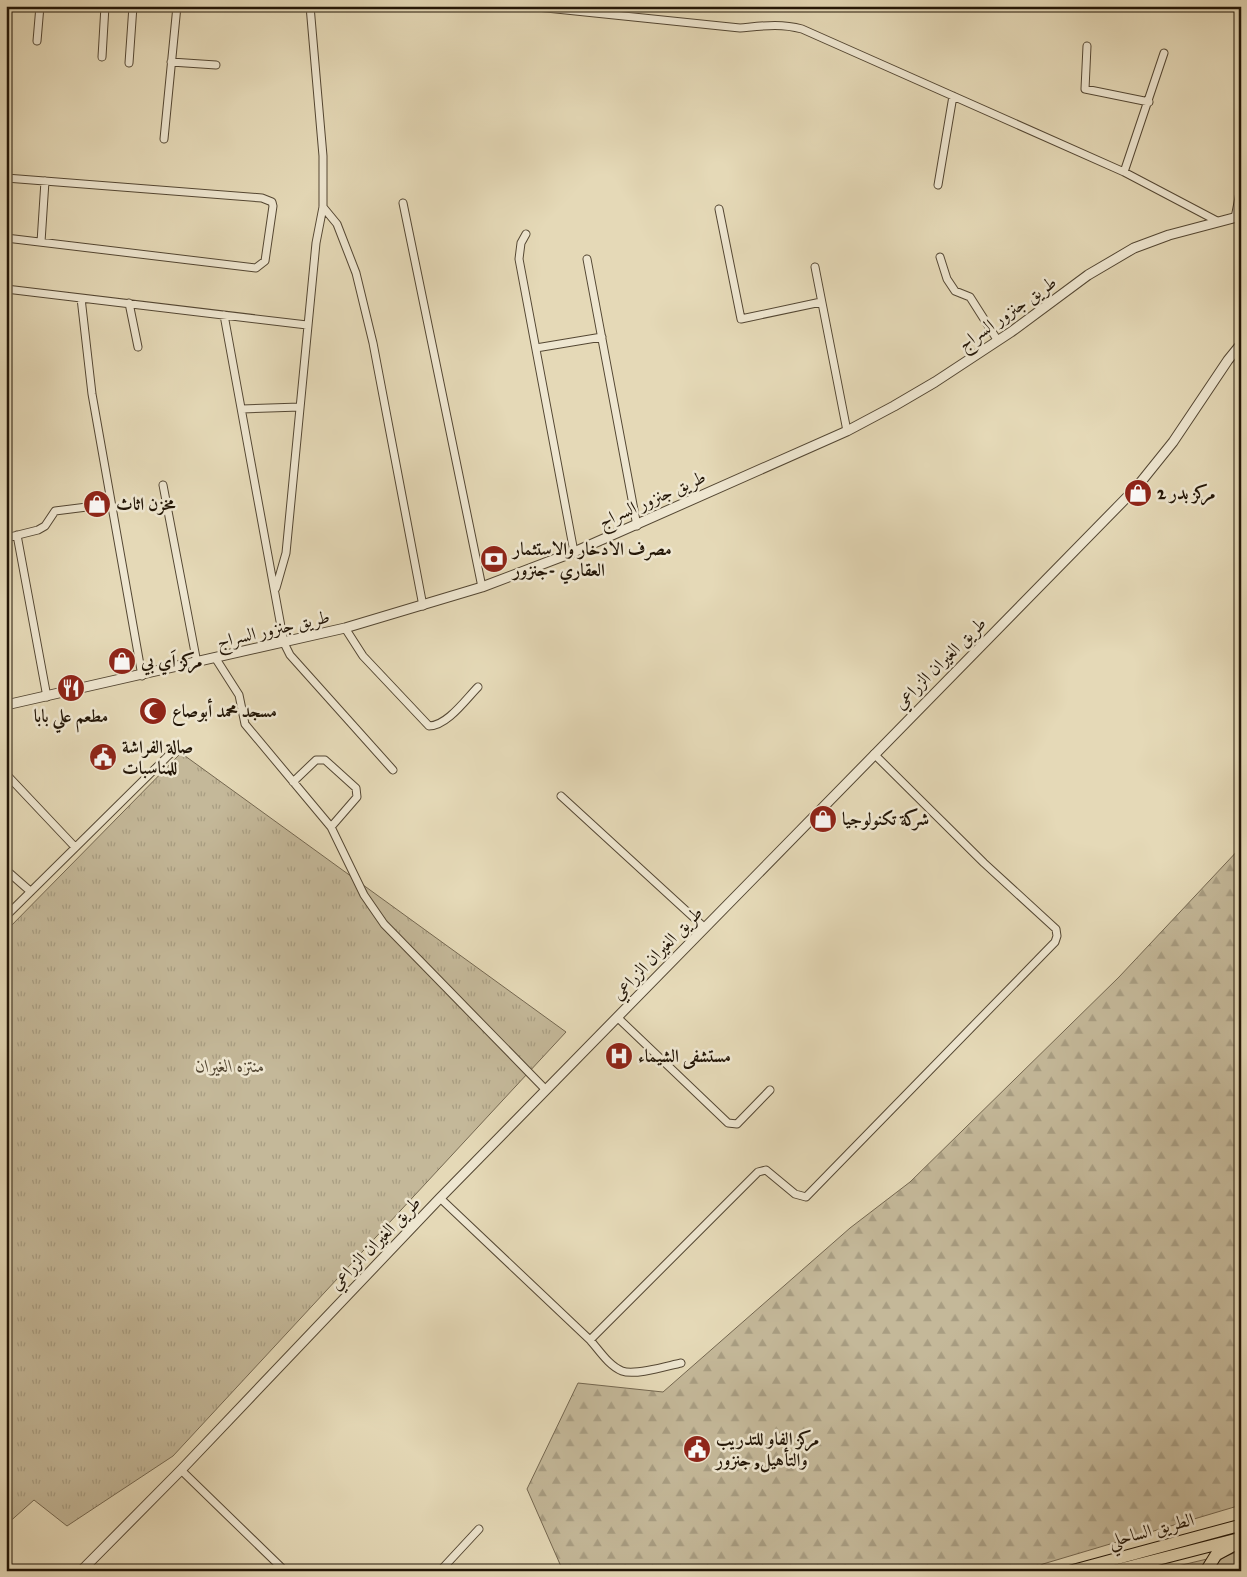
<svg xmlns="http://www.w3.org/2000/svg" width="1247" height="1577" font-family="'IM FELL Great Primer',Amiri,serif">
<defs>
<pattern id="forest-firs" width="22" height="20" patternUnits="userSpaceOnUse" patternTransform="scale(1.25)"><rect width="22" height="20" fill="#c4b899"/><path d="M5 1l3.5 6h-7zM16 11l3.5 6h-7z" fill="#a89d82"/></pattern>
<pattern id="park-tufts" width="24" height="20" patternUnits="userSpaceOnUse" patternTransform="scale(1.25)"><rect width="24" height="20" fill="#c4b899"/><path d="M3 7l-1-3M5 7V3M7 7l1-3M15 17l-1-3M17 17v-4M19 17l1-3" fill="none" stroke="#a89d82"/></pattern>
</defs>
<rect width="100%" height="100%" fill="#e5d9b7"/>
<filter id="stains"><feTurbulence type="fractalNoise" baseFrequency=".004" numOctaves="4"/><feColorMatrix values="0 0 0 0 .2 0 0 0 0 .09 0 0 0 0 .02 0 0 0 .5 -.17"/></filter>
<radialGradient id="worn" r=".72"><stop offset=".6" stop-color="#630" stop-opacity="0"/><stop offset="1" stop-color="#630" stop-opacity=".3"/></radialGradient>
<path fill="url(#forest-firs)" stroke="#746750" d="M1241,847v658l-198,59 -13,7h-467l-36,-82 51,-106 85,9 187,-164 60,-46 209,-205z"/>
<path fill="url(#park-tufts)" stroke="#746750" d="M181,753l385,279 -393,424 -106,70 -33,-26 -28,25v-594z"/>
<path fill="#c4b899" stroke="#746750" d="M1241,1550v21h-29l10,-13z
M1207,1559l-6,12h-44z"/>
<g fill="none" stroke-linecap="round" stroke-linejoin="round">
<g stroke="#544733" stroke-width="9">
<path id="minor" d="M527,6l213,22c22,-2 40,-5 62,1l322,143 95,50
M37,41l3,-35
M1087,46l-2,43 64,13
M102,57l3,-51
M171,62l45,3
M129,63l4,-57
M164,139l13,-133
M1124,172l40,-119
M6,178l256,20 10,4 1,4 -8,55 -9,7 -250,-30
M938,185l15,-89
M403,203l79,384
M323,207l14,17 19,49 17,70 50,263
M719,209l22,110 80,-17
M1235,218l6,-31
M526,234l-5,9 -2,16 55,293
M41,242l4,-61
M940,257l7,22 8,12 15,6 28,44
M587,259l50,267
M815,267l32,164
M6,289l301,36
M81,298l11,96 50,282
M129,303l9,44
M224,315l60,328 6,12 103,115
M536,348l66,-11
M242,409l58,-2
M163,485l34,178
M17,535l30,162
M6,538l32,-8 7,-4 10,-15 56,-7
M276,588l10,-35 30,-310 7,-36v-51l-13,-150
M345,628l18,28 66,70c18,0 37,-27 49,-39
M216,659l23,36 6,29 86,103 33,68 20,29 162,166
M6,774l69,73
M293,782l23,-22h9l31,28 1,9 -26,30
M561,796l143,131
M6,870l24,21
M6,916l167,-165
M617,1017l111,106 9,1 33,-34
M440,1198l150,142c9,10 19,26 32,31 13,5 45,-5 59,-8
M590,1340l168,-168 8,-2 29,24 11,3 249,-255 2,-6 -1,-7 -72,-66 -110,-109
M181,1470l104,101
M440,1571l39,-42"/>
</g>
<g stroke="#544733" stroke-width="11">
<path id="tertiary" d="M6,705l339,-77 137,-41 92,-35 273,-121 47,-25 41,-24 76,-50 77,-57 46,-27 35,-13 72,-19
M81,1571l100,-101 259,-272 696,-710 37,-46 55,-82 13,-16"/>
</g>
<g stroke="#231607" stroke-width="13">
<path id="trunk" d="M1071,1571l170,-46
M1113,1571l128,-33
M1206,1571l10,-16 24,-13"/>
</g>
<use href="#minor" stroke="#eee6d0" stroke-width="7"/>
<use href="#tertiary" stroke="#eee6d0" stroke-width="9"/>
<use href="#trunk" stroke="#e5d9b7" stroke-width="11"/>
</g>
<defs>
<g id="shop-disc" transform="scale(1.4375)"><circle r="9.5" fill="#8f2418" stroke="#eee6d0"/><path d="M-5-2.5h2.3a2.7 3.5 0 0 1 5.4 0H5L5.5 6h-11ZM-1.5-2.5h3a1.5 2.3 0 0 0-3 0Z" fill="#fff"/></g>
<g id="bank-disc" transform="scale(1.4375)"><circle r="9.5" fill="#8f2418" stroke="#eee6d0"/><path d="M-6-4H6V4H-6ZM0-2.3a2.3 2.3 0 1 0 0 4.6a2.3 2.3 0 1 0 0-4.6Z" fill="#fff"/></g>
<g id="restaurant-disc" transform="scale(1.4375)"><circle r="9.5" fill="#8f2418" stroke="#eee6d0"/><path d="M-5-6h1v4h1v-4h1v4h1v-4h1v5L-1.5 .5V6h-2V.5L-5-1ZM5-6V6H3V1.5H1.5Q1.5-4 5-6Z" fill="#fff"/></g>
<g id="mosque-disc" transform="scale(1.4375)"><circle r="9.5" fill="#8f2418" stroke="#eee6d0"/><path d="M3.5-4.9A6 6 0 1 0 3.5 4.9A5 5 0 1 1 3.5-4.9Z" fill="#fff"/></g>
<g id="civic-disc" transform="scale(1.4375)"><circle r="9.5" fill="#8f2418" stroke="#eee6d0"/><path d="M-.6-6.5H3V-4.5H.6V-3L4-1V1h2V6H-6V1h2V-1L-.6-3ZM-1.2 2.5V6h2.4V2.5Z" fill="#fff"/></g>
<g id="hospital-disc" transform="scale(1.4375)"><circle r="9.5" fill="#8f2418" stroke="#eee6d0"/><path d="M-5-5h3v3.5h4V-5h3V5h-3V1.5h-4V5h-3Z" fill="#fff"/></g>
</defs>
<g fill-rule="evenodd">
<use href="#shop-disc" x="1138" y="493"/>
<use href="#shop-disc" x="97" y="504"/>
<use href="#bank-disc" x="494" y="559"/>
<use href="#shop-disc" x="122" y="661"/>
<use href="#restaurant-disc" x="71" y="688"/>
<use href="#mosque-disc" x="153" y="711"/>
<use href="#civic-disc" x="103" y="757"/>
<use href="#shop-disc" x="823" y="819"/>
<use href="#hospital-disc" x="619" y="1056"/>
<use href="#civic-disc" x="697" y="1449"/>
</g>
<g text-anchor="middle" stroke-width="5" stroke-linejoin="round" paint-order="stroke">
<g font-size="18" fill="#231607" stroke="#eee6d0">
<text transform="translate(1007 313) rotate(-35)" y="6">طريق جنزور السراج</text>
<text transform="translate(652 499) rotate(-24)" y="6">طريق جنزور السراج</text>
<text transform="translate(273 629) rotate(-13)" y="6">طريق جنزور السراج</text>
<text transform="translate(940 663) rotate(-45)" y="6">طريق الغيران الزراعي</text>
<text transform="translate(657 953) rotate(-46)" y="6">طريق الغيران الزراعي</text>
<text transform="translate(375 1243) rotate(-46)" y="6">طريق الغيران الزراعي</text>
<text transform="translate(1151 1530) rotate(-15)" y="6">الطريق الساحلي</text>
</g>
<g font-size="18" font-weight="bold" fill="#231607" stroke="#eee6d0" text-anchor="start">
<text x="1157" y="499">مركز بدر 2</text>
<text x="116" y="510">مخزن اثاث</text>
<text x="513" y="555">مصرف الادخار والاستثمار<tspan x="513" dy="21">العقاري -جنزور</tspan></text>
<text x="141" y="667">مركز اَي بي</text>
<text x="172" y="717">مسجد محمد أبوصاع</text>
<text x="71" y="722" text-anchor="middle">مطعم علي بابا</text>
<text x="122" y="753">صالة الفراشة<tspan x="122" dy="21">للمناسبات</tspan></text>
<text x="842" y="825">شركة تكنولوجيا</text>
<text x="638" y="1062">مستشفى الشيماء</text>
<text x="716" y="1445">مركز الفاو للتدريب<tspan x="716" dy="21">والتأهيل, جنزور</tspan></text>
</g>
<g font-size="18" font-style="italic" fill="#534733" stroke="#eee6d0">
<text x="230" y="1072">منتزه الغيران</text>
</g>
</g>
<rect width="1247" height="1577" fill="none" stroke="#e5d9b7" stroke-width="25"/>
<rect x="8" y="8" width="1232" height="1562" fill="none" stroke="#231607" stroke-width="2.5"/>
<rect x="12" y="12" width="1222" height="1552" fill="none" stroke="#231607"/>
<rect width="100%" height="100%" filter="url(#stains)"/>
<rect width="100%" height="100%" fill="url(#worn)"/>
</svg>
